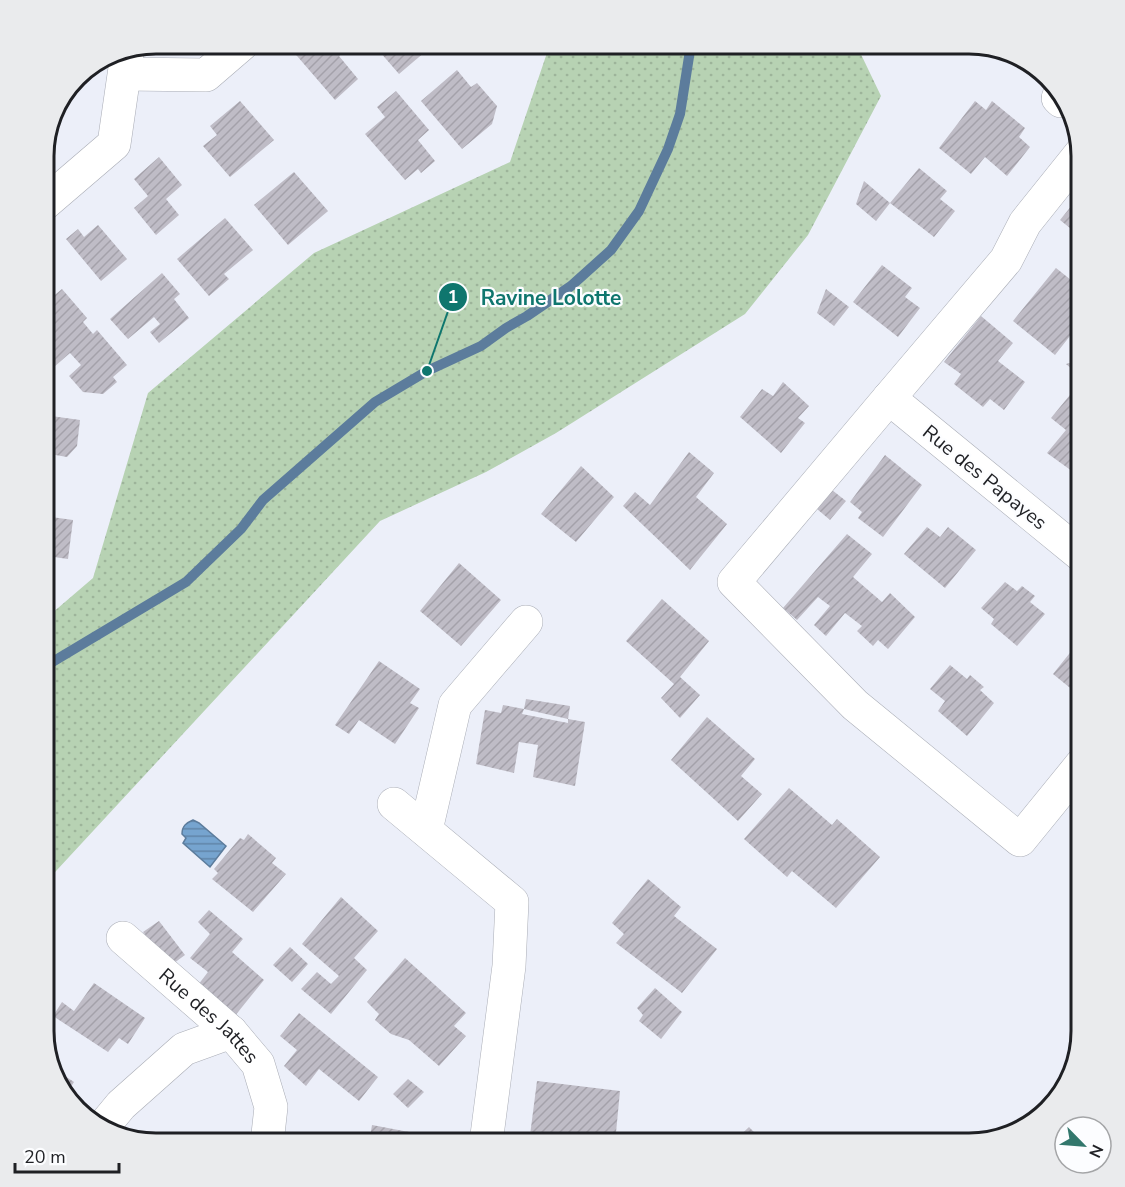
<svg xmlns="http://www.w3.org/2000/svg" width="1125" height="1187" font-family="'Nunito Sans',sans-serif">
<defs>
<pattern id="grass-dots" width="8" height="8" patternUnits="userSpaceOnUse" patternTransform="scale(1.5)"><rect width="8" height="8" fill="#b7d2b3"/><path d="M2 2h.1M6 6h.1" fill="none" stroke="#9db49a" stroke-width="1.8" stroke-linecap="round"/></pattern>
<pattern id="water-rules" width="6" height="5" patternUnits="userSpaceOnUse" patternTransform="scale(1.5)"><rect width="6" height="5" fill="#76a4cf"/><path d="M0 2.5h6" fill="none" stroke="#6085a8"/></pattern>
<pattern id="building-hatch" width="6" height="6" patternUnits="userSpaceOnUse" patternTransform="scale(1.5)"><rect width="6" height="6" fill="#bfbcc6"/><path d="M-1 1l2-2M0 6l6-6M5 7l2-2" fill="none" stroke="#a4a1aa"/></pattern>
</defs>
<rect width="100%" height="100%" fill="#eceff9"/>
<path fill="url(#grass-dots)" d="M550,44h306l25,52 -73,139 -63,79 -189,119 -70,39 -106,49 -336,363v-264l49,-42 55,-185 166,-140 196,-91z"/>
<path fill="url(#water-rules)" stroke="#5c7c9c" stroke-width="1.5" d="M193,820l6,3 27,23 -16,21 -27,-24 3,-5 -4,-4c0,-8 4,-11 11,-14z"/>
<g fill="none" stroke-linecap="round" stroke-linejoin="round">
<path stroke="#5c7c9c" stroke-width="10" d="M44,667l142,-85 55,-53 22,-29 112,-98 52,-31 54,-25 25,-18 21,-12 44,-30 40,-36 28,-39 29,-62 12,-35 11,-70"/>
</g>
<path fill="url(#building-hatch)" d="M297,44h56l-14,12 19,23 -23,21 -44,-51z
M373,44h46l7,7 -27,23z
M457,70l14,17 6,-4 20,23 -5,18 -30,25 -41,-48z
M396,91l33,39 -11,10 17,21 -14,12 -3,-4 -13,11 -40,-46 20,-17 -8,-10z
M240,101l34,39 -44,37 -27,-31 14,-11 -7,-9z
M975,101l11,9 6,-9 33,27 -6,9 11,10 -23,29 -22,-19 -14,17 -32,-26z
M159,157l23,28 -16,14 13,16 -23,20 -22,-27 14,-12 -14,-17z
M919,168l28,23 -7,8 15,12 -21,26 -44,-34z
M294,172l34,39 -40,34 -34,-40z
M864,181l26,22 -14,18 -20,-17z
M1081,194v43l-21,-17z
M225,218l28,32 -29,24 5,5 -20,17 -32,-37z
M98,225l29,34 -26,22 -35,-42 12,-10 6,8z
M1081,246v20l-9,-8z
M882,265l30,23 -7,9 15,11 -22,29 -45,-35z
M1056,268l25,20v34l-26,33 -42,-34z
M162,273l18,21 -6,5 15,19 -30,25 -9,-11 10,-8 -6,-7 -26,22 -18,-20z
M62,289l25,29 -4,4 10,12 4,-4 30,35 -14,12 4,5 -14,12 -20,-2 -14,-16 12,-11 -11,-12 -16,14 -10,-12 1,-52z
M826,289l23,18 -15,19 -17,-13z
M981,316l32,27 -15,18 27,21 -21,28 -14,-11 -7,8 -29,-23 7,-10 -17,-12z
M1081,360v17l-15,-13z
M783,382l26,24 -11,12 7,5 -24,30 -41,-36 22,-28 11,7z
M1074,390l7,7v70l-5,7 -29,-21 19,-23 -15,-12z
M44,415l36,5 -3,26 -10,11 -23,-4z
M689,452l25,21 -18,24 31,27 -37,46 -67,-64 12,-14 15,13z
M885,455l37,30 -39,52 -25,-19 4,-6 -12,-10z
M581,466l33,31 -38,45 -35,-28z
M832,490l14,11 -16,19 -13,-11z
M44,516l29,4 -5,39 -21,-3 -2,11z
M927,527l13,10 8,-10 28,23 -31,38 -41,-34z
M847,534l25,20 -19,23 29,25 8,-9 25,24 -27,32 -10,-9 -5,6 -16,-15 5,-5 -17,-13 -19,23 -12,-11 16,-19 -12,-9 -21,23 -14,-12z
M459,563l42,37 -40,46 -41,-35z
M1005,582l12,9 5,-5 13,10 -5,6 15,12 -28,32 -26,-22 3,-5 -13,-11z
M662,599l47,42 -29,36 20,18 -20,23 -19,-20 13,-14 -48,-43z
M1081,639v55l-1,2 -27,-22z
M379,661l41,28 -10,14 9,5 -24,36 -36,-24 -10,14 -14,-9z
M950,665l17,14 3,-4 14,12 -4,3 14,13 -27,33 -29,-25 7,-10 -15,-12z
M526,699l44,7 -2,13 -44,-10z
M503,705l21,4 -2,5 46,9v-4l17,3 -10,64 -42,-9 5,-32 -19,-3 -5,31 -38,-9 9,-54 16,3z
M707,717l48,42 -14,17 21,18 -24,27 -67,-61z
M789,788l43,37 5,-6 43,38 -44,51 -44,-37 -5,6 -43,-38z
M248,834l28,24 -4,5 14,11 -33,38 -41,-33 6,-6 -4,-4 26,-31 4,2z
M648,879l33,28 -7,9 43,33 -35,44 -66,-50 8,-9 -12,-11z
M341,897l37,34 -24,27 13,12 -36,44 -30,-25 16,-17 14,12 8,-8 -37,-32z
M209,910l34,29 -11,13 32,28 -30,37 -36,-32 10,-13 -18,-14 20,-24 -12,-12z
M159,921l26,34 -15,11 -27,-34z
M290,947l18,17 -16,18 -19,-17z
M405,958l61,55 -12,13 12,10 -27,30 -30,-26 -18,-6 -16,-14 4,-6 -12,-12z
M94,983l51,35 -17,26 -9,-6 -11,14 -55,-36 9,-14 12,9z
M655,988l27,24 -21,27 -22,-18 4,-6 -6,-7z
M299,1013l79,64 -19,24 -40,-32 -13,17 -22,-20 13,-16 -17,-14z
M44,1014l9,7 -9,12z
M59,1072l15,10 -7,11 -3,-7z
M408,1079l16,13 -16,16 -15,-14z
M537,1081l83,10 -5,52h-86z
M372,1125l74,14 21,2v2h-98z
M749,1127l16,16h-33z"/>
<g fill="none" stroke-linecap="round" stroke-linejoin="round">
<g stroke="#aaadb6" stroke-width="34">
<g id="minor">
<path d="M125,74l81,1 36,-31"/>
<path d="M1059,96l-1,2 3,3"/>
<path d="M44,204l70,-60 13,-90"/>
<path d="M889,398l117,-138 19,-37 56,-70"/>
<path d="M1081,555l-192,-157 -155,184 121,123 165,135 61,-75"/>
<path d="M394,804l118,98 -3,64 -23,177"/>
<path d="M426,830l29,-125 71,-83"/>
<path id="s1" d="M123,938l108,94 27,32 13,43 -4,36"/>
<path d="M102,1128l19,-23 63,-56 47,-17"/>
</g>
</g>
<use href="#minor" stroke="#fff" stroke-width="33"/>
</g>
<g text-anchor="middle" stroke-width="4.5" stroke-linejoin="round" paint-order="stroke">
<g font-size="20" fill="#1f2024" stroke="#fcfdff">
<text transform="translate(985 477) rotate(39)" y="7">Rue des Papayes</text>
<text dy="7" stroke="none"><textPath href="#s1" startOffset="116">Rue des Jattes</textPath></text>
</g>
</g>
<path d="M0 0H1125V1187H0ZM156 54H969A102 102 0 0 1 1071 156V1031A102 102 0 0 1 969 1133H156A102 102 0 0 1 54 1031V156A102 102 0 0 1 156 54Z" fill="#eaebed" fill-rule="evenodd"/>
<path fill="none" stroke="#1f2024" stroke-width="3" d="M156 54H969A102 102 0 0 1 1071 156V1031A102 102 0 0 1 969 1133H156A102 102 0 0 1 54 1031V156A102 102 0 0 1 156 54Z"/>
<path fill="none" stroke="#0f766e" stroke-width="2" d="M427 371L453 297"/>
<g fill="#0f766e" stroke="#fcfdff" stroke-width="2">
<circle cx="427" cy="371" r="6"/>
<circle cx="453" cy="297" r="15"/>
</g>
<g font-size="18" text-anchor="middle" font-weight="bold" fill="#fff">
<text x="453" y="303">1</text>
</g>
<g font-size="21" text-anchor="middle" font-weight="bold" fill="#0f766e" stroke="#fcfdff" stroke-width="4.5" stroke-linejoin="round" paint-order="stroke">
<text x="551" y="305">Ravine Lolotte</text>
</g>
<g transform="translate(1083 1145) rotate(115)"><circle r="28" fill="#fcfdff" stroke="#a4a5a7" stroke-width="1.5"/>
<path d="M0-4.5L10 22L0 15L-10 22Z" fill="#32776c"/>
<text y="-9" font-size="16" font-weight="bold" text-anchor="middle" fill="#1f2024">N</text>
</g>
<path d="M15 1163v9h104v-9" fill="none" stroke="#1f2024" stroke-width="3"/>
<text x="24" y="1163" font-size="18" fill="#1f2024" stroke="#fcfdff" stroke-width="4.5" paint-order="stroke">20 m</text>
</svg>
